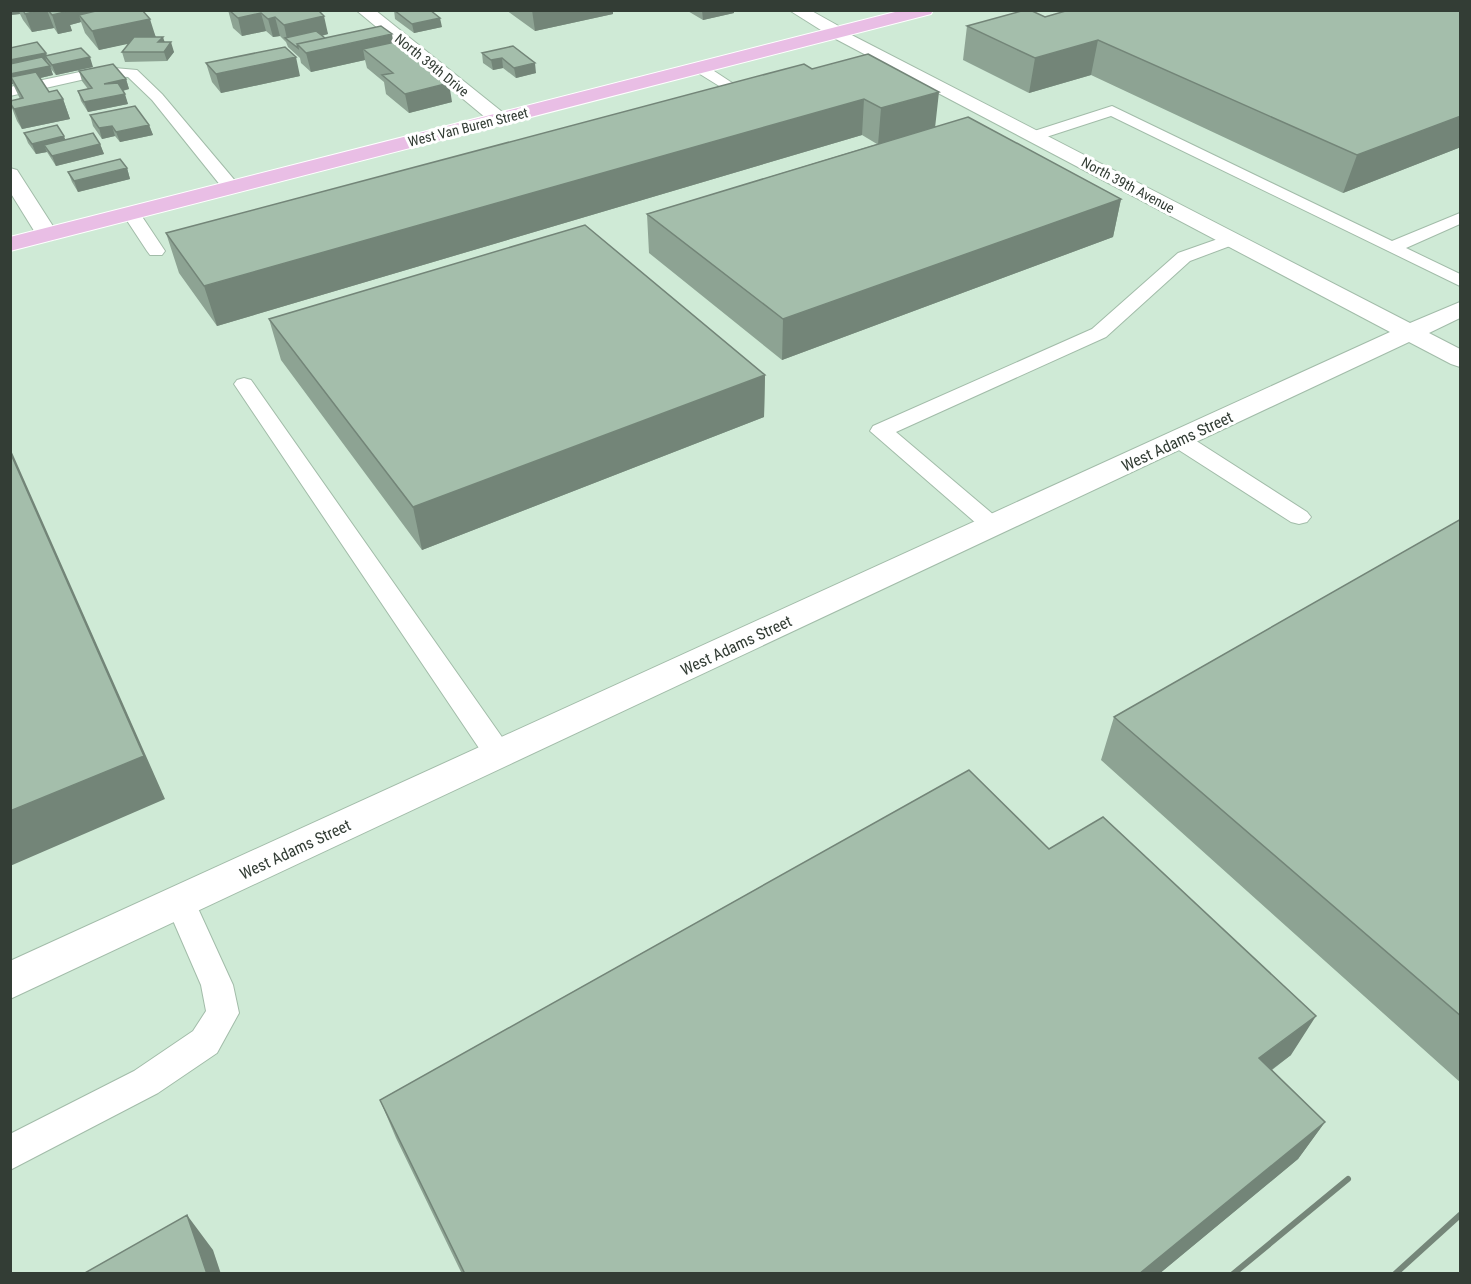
<svg xmlns="http://www.w3.org/2000/svg" width="1471" height="1284" font-family="'Roboto Condensed',sans-serif">
<rect width="100%" height="100%" fill="#cfead6"/>
<g fill="none" stroke-linecap="round" stroke-linejoin="round">
<g stroke="#a2bca9" stroke-width="2">
<path id="lane" d="M700,64l5,1 44,29 -7,4 -5,-1 -42,-26 -2,-3 2,-3z
M103,67l34,3 25,24 75,89 2,4 -2,4h-12l-73,-91 -24,-23 -25,-2 -93,21v-9z
M1112,106l280,135 68,-28v11l-54,24 54,26v12l-349,-170 -77,25 -8,-5 2,-3z
M131,208l6,1 28,42 -3,4h-12l-3,-4 -25,-38 3,-4z
M1232,234l6,1 3,4 -3,4 -48,18 -84,76 -210,95 105,89 4,5 -4,5 -8,2 -8,-2 -115,-100 3,-5 219,-97 86,-76z
M244,378l7,2 258,367 4,8 -4,8 -10,3 -10,-3 -255,-379 3,-4z
M1179,434l8,1 120,77 4,5 -4,5 -8,2 -8,-2 -120,-77 -3,-5 3,-5z
M180,889l11,4 42,92 6,28 -22,40 -59,40 -148,77v-36l124,-63 59,-40 13,-20 -5,-26 -36,-83 4,-9z"/>
</g>
<g stroke="#a2bca9" stroke-width="2">
<path id="street" d="M356,10h19l131,105 3,4 -3,4h-14z
M838,28l572,295 50,-21v16l-31,15 31,16v18l-9,-3 -42,-22 -1399,657v-38l1380,-629 -558,-295 -3,-4 3,-4z
M10,168l7,2 41,64 -3,5 -8,2 -8,-2 -3,-5 -26,-42z"/>
</g>
<g stroke="#a2bca9" stroke-width="2">
<path id="secondary" d="M789,10h21l34,19 3,4 -3,4h-12z"/>
</g>
<g stroke="#fff" stroke-width="2">
<path id="primary" d="M903,10h30l-2,4 -921,237v-14z"/>
</g>
<use href="#lane" fill="#fff" fill-rule="evenodd"/>
<use href="#street" fill="#fff" fill-rule="evenodd"/>
<use href="#secondary" fill="#fff" fill-rule="evenodd"/>
<use href="#primary" fill="#e9bee5" fill-rule="evenodd"/>
<path stroke="#758679" stroke-width="6" d="M1233,1274l115,-95
M1395,1274l65,-59"/>
</g>
<path fill="#8da393" d="M10,10h132l14,27 9,5 9,10 -7,9 -42,1 -3,-10 7,-9 -30,7 -14,-17 -4,-11 -11,3 2,6 -14,3 -4,-6 -22,4 -9,-12 -3,-6 -10,1z
M228,10h90l10,24 -6,2 3,2 68,4 59,60 -43,11 -23,-19 -2,-12 -17,-14 -2,-8 -54,12 -10,-9 -1,-5 -12,-11 -2,-5 -6,-6 -7,1 -7,-6 -24,5 -9,-8z
M394,10l48,17 -28,6 -19,-14z
M506,10h107v4l-78,17z
M686,10h48v3l-31,7z
M1461,10v137l-118,46 -252,-118 -62,18 -66,-33 4,-34 78,-9z
M513,46l23,27 -20,5 -13,-10 -10,2 -10,-7 -1,-10z
M10,48l36,5 1,3 46,11 -37,8 -5,-6 2,6 -13,3 9,14 14,7 7,20 -48,10 -5,-8 -7,-18 10,-4 -7,-15 -3,1z
M206,63l94,13 -79,17 -9,-11z
M812,69l123,57 186,73 -8,38 -331,123 -133,-107 -2,-39 230,-70 -15,-9 -645,191 -38,-53 -13,-40z
M79,71l47,8 3,10 -6,2 5,13 -40,8 -7,-11 -3,-10 10,-2 -6,-8z
M90,115l59,10 4,10 -33,7 -5,-6 -13,3 -9,-13z
M24,133l42,7 34,4 4,10 -48,12 -9,-14 -11,2 -8,-11z
M127,168l3,11 -52,13 -6,-10 -4,-10z
M269,319l496,56 -1,42 -342,133 -141,-190z
M1461,519v564l-360,-323 13,-43z
M1049,849l242,206 -19,15 53,52 -27,37 -139,115h-697l-66,-136 -16,-38z"/>
<path fill="#738578" d="M10,10h9l1,4 -10,1z
M41,10h6l7,18 -22,4 -7,-18z
M62,10h58l-41,5 2,7 -11,3 2,6 -14,3 -6,-19z
M532,10h81v4l-78,17z
M702,10h32v3l-31,7z
M261,13l5,18 -24,5 -4,-18z
M324,16l4,18 -37,9 -4,-4 -3,-14z
M275,17l5,19 -7,1 -5,-18z
M440,18l2,9 -28,6 -2,-9z
M150,19l6,19 -57,12 -7,-19z
M392,34l3,19 -32,-4 2,11 -54,12 -5,-19z
M163,37l3,9 -5,6 -3,-10z
M1098,40l-7,35 -62,18 6,-35z
M171,42l3,10 -7,9 -3,-9z
M46,53l2,7 -3,-4 2,7 -37,8v-11z
M90,57l3,10 -37,8 -4,-10z
M296,57l4,19 -79,17 -5,-19z
M502,58l1,10 -10,2 -2,-10z
M535,63l1,10 -20,5 -2,-10z
M50,66l3,9 -38,9 -4,-7 2,7 -3,1v-11z
M126,79l3,10 -21,5 -4,-10z
M449,83l3,19 -43,11 -4,-19z
M939,92l-4,36 -57,17 3,-37z
M125,94l3,10 -40,8 -4,-10z
M63,99l7,20 -48,10 -8,-20z
M864,99l-2,36 -645,191 -13,-40z
M1461,116v31l-118,46 14,-38z
M149,125l4,10 -33,7 -4,-10z
M112,126l3,10 -13,3 -3,-11z
M64,136l4,11 -24,-2 3,7 -11,2 -4,-10z
M100,144l4,10 -48,12 -4,-10z
M127,168l3,11 -52,13 -4,-11z
M1121,199l-8,38 -331,123 1,-41z
M765,375l-1,42 -342,133 -9,-43z
M10,448l155,351 -155,67z
M1316,1016l-25,39 -55,41 23,-38z
M1325,1122l-27,37 -139,115h-20z
M187,1215l26,35 8,24h-14z"/>
<path fill="#a4beab" stroke="#738578" stroke-width="1.5" d="M23,10h18l-16,4z
M48,10h16l1,2 -13,3z
M100,10h42l8,9 -58,12 -13,-16z
M229,10h89l6,6 -40,9 -9,-8 -7,2 -7,-6 -23,5z
M394,10h36l10,8 -28,6z
M1025,10h5l15,7 24,-7h392v106l-104,39 -259,-115 -63,18 -68,-32z
M381,26l11,8 -86,19 -9,-9z
M316,31l9,7 -28,6 1,4 -13,-10z
M134,37h29l-5,5h13l-7,10h-42z
M37,42l9,11 -36,7v-12z
M395,42l54,41 -44,11 -23,-19 11,-2 -30,-24z
M513,46l22,17 -21,5 -12,-10 -11,2 -9,-7z
M285,47l11,10 -80,17 -10,-11z
M81,48l9,9 -38,8 -7,-9z
M868,54l71,38 -58,16 -17,-9 -660,187 -38,-53 638,-169 8,5z
M42,57l8,9 -40,8v-10z
M113,64l13,15 -22,5 14,-1 7,11 -41,8 -6,-11 14,-3 -13,-17z
M36,72l13,20 8,-2 6,9 -49,10 -4,-6v-2l13,-3 -12,-21z
M135,106l14,19 -33,7 -4,-6 -13,2 -9,-13z
M968,117l153,82 -338,120 -136,-105z
M57,125l7,11 -32,8 -8,-11z
M93,133l7,11 -48,12 -8,-11z
M120,159l7,9 -53,13 -6,-9z
M585,225l180,150 -352,132 -144,-188z
M10,452l134,304 -134,55z
M1461,519v497l-347,-299z
M969,770l80,79 54,-32 213,199 -57,42 66,64 -186,152h-674l-85,-174z
M187,1215l20,59h-124z"/>
<g text-anchor="middle" stroke-width="6" stroke-linejoin="round" paint-order="stroke">
<g font-size="14" fill="#333d35" stroke="#fff">
<text transform="translate(432 65) rotate(39)" y="5">North 39th Drive</text>
<text transform="translate(468 127) rotate(-14)" y="5">West Van Buren Street</text>
<text transform="translate(1128 185) rotate(28)" y="5">North 39th Avenue</text>
</g>
<g font-size="16" fill="#333d35" stroke="#fff">
<text transform="translate(1177 441) rotate(-25)" y="6">West Adams Street</text>
<text transform="translate(736 645) rotate(-25)" y="6">West Adams Street</text>
<text transform="translate(295 849) rotate(-25)" y="6">West Adams Street</text>
</g>
</g>
<rect width="1471" height="1284" fill="none" stroke="#333d35" stroke-width="24"/>
</svg>
